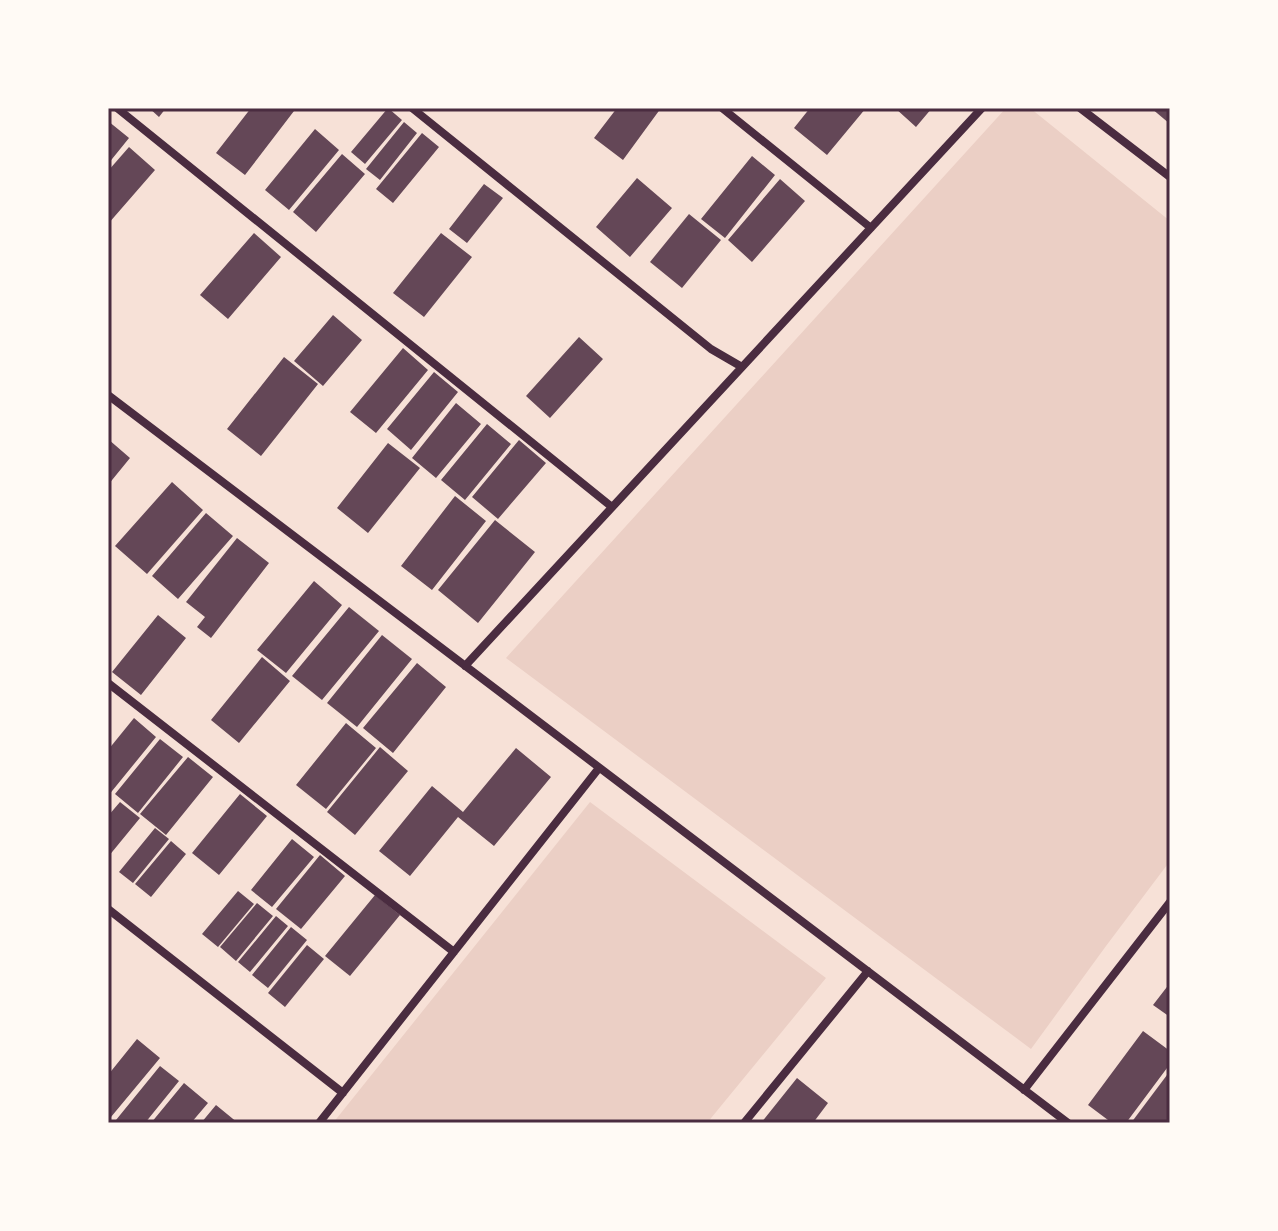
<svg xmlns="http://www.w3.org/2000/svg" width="1278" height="1231" font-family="'Work Sans',sans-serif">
<rect width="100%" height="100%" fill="#f7e1d7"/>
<path fill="#ebcfc5" d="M1006,108h24l140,113v640l-64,85 -75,103 -525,-391z
M590,802l236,176 -119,145h-374z"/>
<path fill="#644757" d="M149,108h17l-7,9z
M251,108h39l4,3 -49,64 -29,-22z
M388,108l14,12 -37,44 -14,-12z
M617,108h44l-38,52 -29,-22z
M810,108h56l-39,47 -33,-27z
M895,108h37l-16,19z
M1151,108h19v16z
M108,121l21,17 -21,26z
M404,122l13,11 -37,47 -14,-11z
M315,129l24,21 -50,60 -24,-20z
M422,133l17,14 -46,56 -17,-14z
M129,147l26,23 -47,54v-53z
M342,154l23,20 -49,58 -23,-20z
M752,156l23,19 -50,63 -24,-19z
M637,178l35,30 -42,49 -34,-30z
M780,179l25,22 -53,61 -24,-22z
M484,184l19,14 -36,45 -18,-14z
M689,214l32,26 -39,48 -32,-26z
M254,233l27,24 -53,62 -28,-24z
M441,233l31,24 -48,60 -31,-24z
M333,315l29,25 -39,46 -29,-25z
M579,337l24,22 -53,59 -24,-22z
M403,348l25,22 -52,63 -26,-21z
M284,357l34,27 -57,72 -34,-27z
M434,372l24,20 -47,58 -24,-21z
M456,403l25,21 -45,54 -24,-20z
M487,424l24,20 -46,56 -24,-20z
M108,439l22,19 -22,27z
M519,440l27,23 -48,56 -26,-22z
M388,443l32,25 -52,65 -31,-25z
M172,482l31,28 -56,64 -32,-28z
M455,496l31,25 -54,69 -31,-24z
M206,513l27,23 -55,63 -26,-23z
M495,520l40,32 -57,71 -40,-33z
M237,538l32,25 -58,75 -14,-11 8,-10 -19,-15z
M314,581l28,24 -56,68 -29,-23z
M349,607l30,24 -57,69 -30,-24z
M158,615l28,23 -45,57 -29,-23z
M382,635l30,24 -55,68 -30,-24z
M262,657l28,24 -51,62 -28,-23z
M417,663l29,24 -53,66 -30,-25z
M134,718l22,19 -48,59v-46z
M346,723l30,25 -50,61 -30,-24z
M160,739l23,18 -45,56 -23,-19z
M380,747l28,24 -53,64 -28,-23z
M516,748l35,29 -57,69 -36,-29 -48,59 -31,-25 53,-65 31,26z
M188,757l25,20 -47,58 -26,-21z
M240,794l27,22 -48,59 -27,-22z
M120,802l20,16 -32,39v-41z
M155,828l14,11 -36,44 -14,-11z
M292,839l22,18 -42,50 -21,-17z
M171,841l15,13 -35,43 -16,-13z
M320,855l25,21 -44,53 -25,-20z
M238,891l16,13 -36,43 -16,-13z
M375,895l25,20 -50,61 -25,-20z
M257,903l16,13 -37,45 -16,-14z
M276,916l12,10 -38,46 -12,-10z
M291,927l16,13 -39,48 -16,-13z
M307,945l17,14 -39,48 -17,-14z
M1170,983v34l-17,-12z
M1143,1031l27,20v13l-44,59h-14l-24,-18z
M137,1039l23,19 -49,59 -3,-2v-40z
M160,1066l19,15 -34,42h-25l-4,-3z
M1170,1071v52h-39z
M797,1078l31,25 -15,20h-52z
M184,1083l24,20 -17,20h-40z
M216,1105l22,18h-37z"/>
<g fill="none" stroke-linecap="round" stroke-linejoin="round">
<path stroke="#4a2c40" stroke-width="8" d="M117,108l495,399
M412,108l299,241 31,18
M722,108l149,120
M1080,108l90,69
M108,395l960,728
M465,666l517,-558
M108,683l346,269
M108,909l235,184
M1024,1090l146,-188
M319,1123l280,-355
M744,1123l124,-152"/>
</g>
<rect width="1278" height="1231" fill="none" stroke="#fffaf5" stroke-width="220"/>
<rect x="110" y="110" width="1058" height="1011" fill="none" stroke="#4a2c40" stroke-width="3"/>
</svg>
